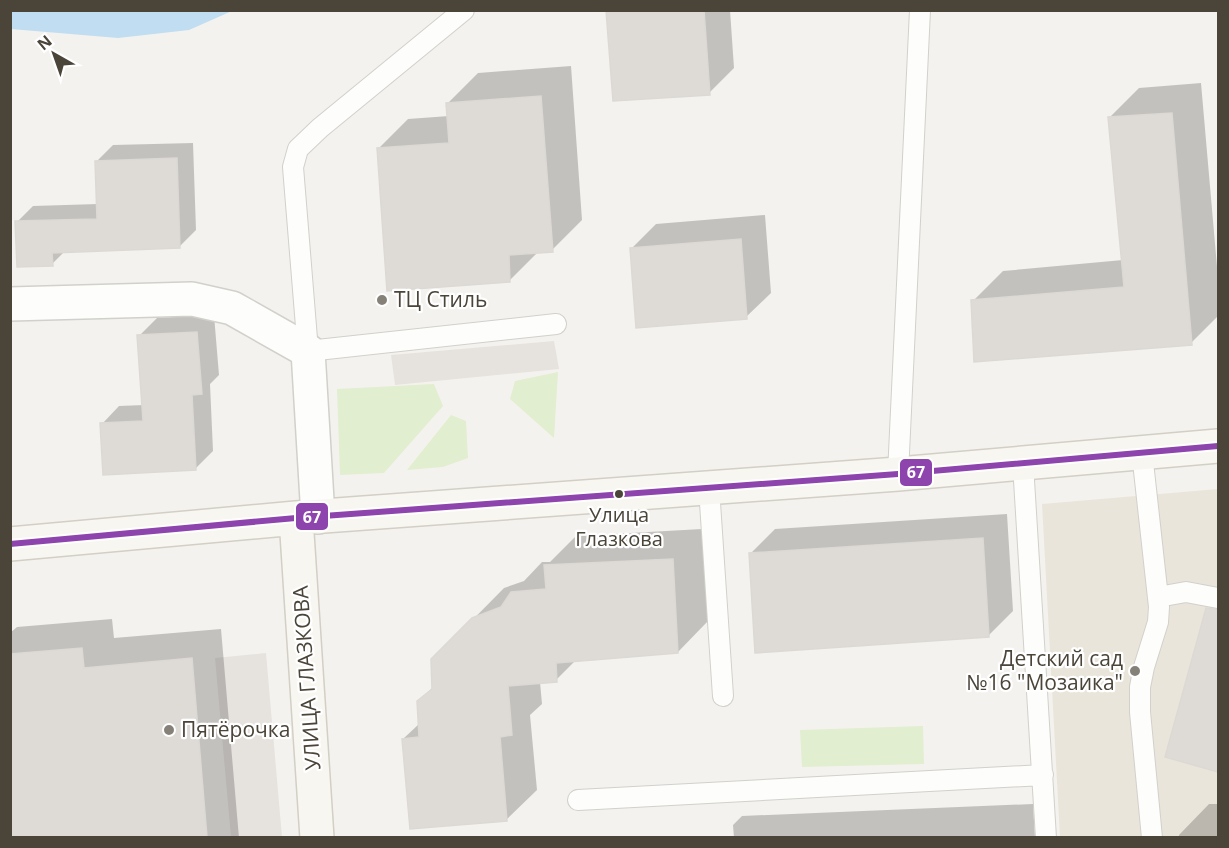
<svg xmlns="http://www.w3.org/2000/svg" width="1229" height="848" font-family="'Open Sans',sans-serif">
<rect width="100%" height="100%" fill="#f4f2ee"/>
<path fill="#eae5da" d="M1218,489v348h-158l-18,-333z"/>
<path fill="#e1eecf" d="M558,372l-4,66 -44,-39 5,-18z
M434,384l9,22 -59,67 -44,2 -3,-86z
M451,415l15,6 2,37 -25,9 -36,3z
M923,726l1,38 -122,3 -2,-37z"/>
<path fill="#e6e3df" d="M554,341l5,28 -164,16 -4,-30z
M266,653l16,184h-51l-16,-179z"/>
<path fill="#c0ddf1" d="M11,10h221v1l-43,19 -71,8 -107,-9z"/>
<path fill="#0003" d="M608,10h122l4,58 -25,25z
M571,66l11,154 -30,30 -13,1 -30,30 -131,-132 30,-30 41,-3 -1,-13 30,-30z
M1201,83l17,195v38l-27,27 -218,-42 30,-30 120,-11 -14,-142 30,-30z
M193,143l3,87 -16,16 -115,5 -13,13 -35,-42 16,-16 65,-2 -1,-43 16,-16z
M765,215l6,78 -25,24 -115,-68 25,-25z
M214,315l5,60 -9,9 3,67 -17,17 -94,-44 17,-18 25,-1 -5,-69 18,-18z
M1007,514l6,97 -25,25 -238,-82 25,-25z
M702,529l6,92 -30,31 -102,8 -20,20 -16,2 2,22 -12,11 7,75 -31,30 -103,-81 17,-16 -1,-21 14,-15v-27l71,-72 20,-7 18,-19h8l26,-26z
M112,619l2,19 107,-9 18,209h-229v-205l7,-6z
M1218,632v138l-51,-14 27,-100z
M1033,804l2,34h-301l-1,-13 9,-9z
M1209,804h9v34h-39v-3z"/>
<path fill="#dedbd6" stroke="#dcd9d4" stroke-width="1.5" d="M606,10h98l6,85 -97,6z
M541,96l12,156 -44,3 1,27 -123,9 -10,-143 72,-5 -3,-40z
M1172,113l20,232 -218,17 -3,-62 153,-13 -16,-170z
M177,158l3,90 -128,5 1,13 -36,1 -2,-46 82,-2 -2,-58z
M741,239l6,80 -111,9 -6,-80z
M197,332l5,62 -10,1 4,75 -93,5 -3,-52 43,-2 -6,-86z
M983,538l6,99 -234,16 -6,-100z
M673,559l5,94 -122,10 1,19 -49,4 4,49 -12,2 7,84 -97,8 -8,-90 17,-2 -2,-36 15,-12 -1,-30 41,-41 29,-11 10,-15 35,-3 -2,-24z
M1206,608l12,2v162l-53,-15z
M82,648l2,20 108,-10 15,179h-197v-183z"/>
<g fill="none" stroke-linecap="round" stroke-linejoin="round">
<g stroke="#d2d0cb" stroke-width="22">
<path id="lane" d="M464,10l-144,118 -22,21 -5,18 15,184 248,-27
M1142,453l17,154 -1,15 -14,45 -4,20v25l12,126
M1023,464l23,374
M898,474l22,-464
M709,488l14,208
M1158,597l28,-5 32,6
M578,800l465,-25"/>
</g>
<g stroke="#d2d0cb" stroke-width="36">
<path id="street" d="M10,304l182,-5 40,9 76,43 10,166"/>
</g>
<g stroke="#d3cfc5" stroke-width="36">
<path id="secondary" d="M296,518l21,320
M10,544l286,-26 602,-44 320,-28"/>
</g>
<use href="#lane" stroke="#fdfdfc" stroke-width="20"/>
<use href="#street" stroke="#fdfdfc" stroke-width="33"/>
<use href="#secondary" stroke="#f7f6f1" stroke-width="33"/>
<g stroke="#fff" stroke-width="10">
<path id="bus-1" d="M10,544l286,-26 602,-44 320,-28"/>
</g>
<use href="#bus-1" stroke="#8e44ad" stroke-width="6"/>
</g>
<g fill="#868178" stroke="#fff" stroke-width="2">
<circle cx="382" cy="300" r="6"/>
<circle cx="1135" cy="671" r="6"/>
<circle cx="169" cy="730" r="6"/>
</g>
<circle fill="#4b4439" stroke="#fff" stroke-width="2" cx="619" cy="494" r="5"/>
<g text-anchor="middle" stroke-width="4.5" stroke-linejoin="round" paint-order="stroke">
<g font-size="20" fill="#4b4439" stroke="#fff">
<text x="619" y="522">Улица<tspan x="619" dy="24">Глазкова</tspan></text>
</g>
<g font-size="21" fill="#4b4439" stroke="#fff" text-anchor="start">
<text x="394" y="307">ТЦ Стиль</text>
<text x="1123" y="666" text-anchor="end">Детский сад<tspan x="1123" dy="24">№16 "Мозаика"</tspan></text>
<text x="181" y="737">Пятёрочка</text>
</g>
<g font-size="21" fill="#4b4439" stroke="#fff">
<text transform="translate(307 678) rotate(-94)" y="7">УЛИЦА ГЛАЗКОВА</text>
</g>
</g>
<g stroke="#fff" stroke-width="2">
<rect x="899" y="458" width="34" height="29" rx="6" fill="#8e44ad"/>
<rect x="295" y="502" width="34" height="29" rx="6" fill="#8e44ad"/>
</g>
<g font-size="16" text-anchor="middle" font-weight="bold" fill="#fff">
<text x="916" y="478">67</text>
<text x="312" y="523">67</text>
</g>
<rect width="1229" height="848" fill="none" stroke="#4b4439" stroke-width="24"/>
<g transform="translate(54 54) rotate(320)" stroke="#ffffff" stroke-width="4.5" paint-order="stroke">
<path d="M0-4.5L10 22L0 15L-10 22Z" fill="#4b4439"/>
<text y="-9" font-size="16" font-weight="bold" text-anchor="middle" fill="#4b4439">N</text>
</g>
</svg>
